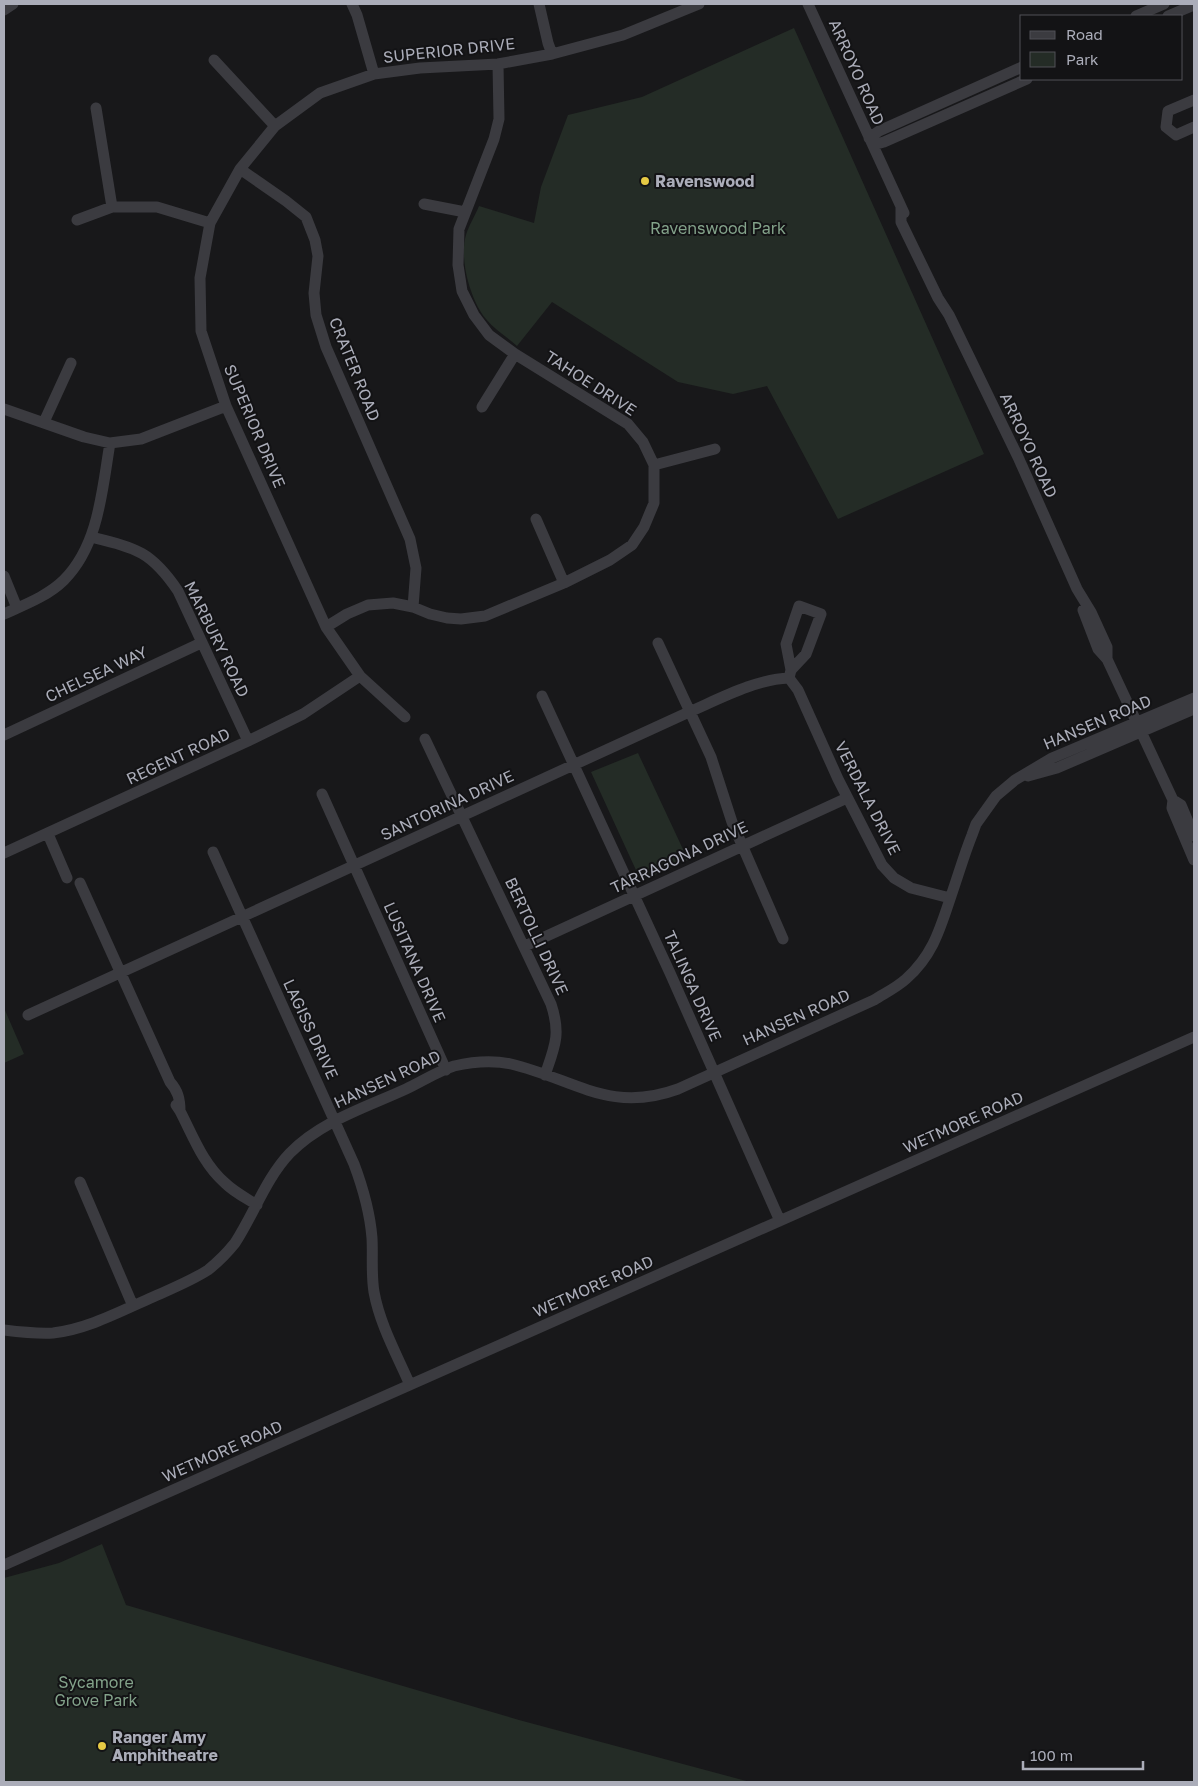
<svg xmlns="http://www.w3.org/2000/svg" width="1198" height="1786" font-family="'Golos Text',sans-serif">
<rect width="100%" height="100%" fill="#18181a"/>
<path fill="#242c26" d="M794,28l190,426 -146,65 -71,-133 -34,8 -55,-12 -126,-80 -35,44c-10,-9 -23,-17 -31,-27 -16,-19 -27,-61 -20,-84 3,-10 9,-19 13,-29l55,17 7,-36 27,-72 74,-18z
M638,753l50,107 -47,21 -50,-109z
M4,1008l20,46 -20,9z
M102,1544l24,61 393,115 231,62h-746v-204l55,-15z"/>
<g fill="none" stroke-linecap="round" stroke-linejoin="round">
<path stroke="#3b3b40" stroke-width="11" d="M352,4l5,11 17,59
M539,4l9,39 4,11
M808,4l96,209
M4,10l9,-6
M1136,16l28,-12
M1168,16l26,-11
M214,60l61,66
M1194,100l-26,11 -2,16 10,8 18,-8
M96,108l16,99
M869,138l10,-7 143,-64
M873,145l11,-3 143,-63
M240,169l46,32 20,16 9,23 3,16 -4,37 2,22 10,32 84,192 6,29 -3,39
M424,204l41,8
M901,208v14l37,76 11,17 69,142 59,132 14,23 16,35v12
M77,220l35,-13h45l53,16
M482,407l33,-53
M4,409l80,28 26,6 31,-4 85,-33
M44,422l27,-59
M654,465l61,-16
M536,519l28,64
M91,537c45,11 60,14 87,54l70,150
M4,576l13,32
M1083,610l15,39 9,10 66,141 8,5 13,31
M4,614c20,-9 44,-18 60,-34 35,-35 38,-90 46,-137
M326,627l21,-13 21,-9 25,-2 20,4 17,7 17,4 14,1 24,-3 79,-33 46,-23 22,-15 12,-18 10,-24v-38l-11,-23 -15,-18 -113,-70 -26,-19 -15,-20 -12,-24 -4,-26 1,-36 35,-90 5,-20 -1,-55
M658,643l53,114 21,65 51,117
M789,678l9,12 40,89 44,86 12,13 17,10 39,10
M789,678l2,-8 -5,-26 13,-38 22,8 -15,40 -15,16
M542,696l128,277 110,248
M405,717l-45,-41 -34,-49 -100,-221 -25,-75 -1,-53 10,-55 30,-54 35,-43 45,-33 54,-19 46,-6 78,-4 54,-10 71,-19 76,-31
M4,735l197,-92
M425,739l126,265c10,30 4,42 -6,71
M1028,776l29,-8 137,-59
M322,794l124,276
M1173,800l-1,8 22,52
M48,834l19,44
M213,852l141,312c9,24 16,49 18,74 1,18 -1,36 2,54 6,33 23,63 36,93
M4,853l244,-112 55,-27 57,-38
M80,883l90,199c8,9 10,17 10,29
M525,946l322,-148
M28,1015l661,-303c30,-13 67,-33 100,-34
M176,1105l4,6c13,25 23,53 45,72 9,9 21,15 32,22
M80,1182l53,124
M4,1330c16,2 32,4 49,3 35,-4 68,-22 100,-36 18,-8 38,-16 55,-27 10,-8 19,-17 27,-27 19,-29 31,-65 55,-90 31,-32 77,-46 116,-64 15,-7 32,-18 48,-23 17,-4 39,-6 57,-2 63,15 99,50 167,25l196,-89c11,-7 22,-12 32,-21 27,-24 34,-50 45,-83 7,-20 13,-41 21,-61l4,-11 20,-28 19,-16 37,-22 142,-60
M4,1565l1190,-528"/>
</g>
<g fill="#e6ca44" stroke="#131315" stroke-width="2">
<circle cx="645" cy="181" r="5"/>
<circle cx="102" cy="1746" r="5"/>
</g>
<g text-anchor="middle" stroke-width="4" stroke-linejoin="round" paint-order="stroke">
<g font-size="16" fill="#abadb9" stroke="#131315">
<text transform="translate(449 50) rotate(-6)" y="6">SUPERIOR DRIVE</text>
<text transform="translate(857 72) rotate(66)" y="6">ARROYO ROAD</text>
<text transform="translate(355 369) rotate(68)" y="6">CRATER ROAD</text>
<text transform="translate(591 383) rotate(33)" y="6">TAHOE DRIVE</text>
<text transform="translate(255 426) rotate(67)" y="6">SUPERIOR DRIVE</text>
<text transform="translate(1029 445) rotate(65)" y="6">ARROYO ROAD</text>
<text transform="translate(217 639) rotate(64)" y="6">MARBURY ROAD</text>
<text transform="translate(96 674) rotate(-25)" y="6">CHELSEA WAY</text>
<text transform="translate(1097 722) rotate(-23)" y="6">HANSEN ROAD</text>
<text transform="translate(178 756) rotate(-25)" y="6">REGENT ROAD</text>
<text transform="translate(868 798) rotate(63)" y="6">VERDALA DRIVE</text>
<text transform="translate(447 805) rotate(-25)" y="6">SANTORINA DRIVE</text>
<text transform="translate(679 857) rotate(-25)" y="6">TARRAGONA DRIVE</text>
<text transform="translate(537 936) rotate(65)" y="6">BERTOLLI DRIVE</text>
<text transform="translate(415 962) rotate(66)" y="6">LUSITANA DRIVE</text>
<text transform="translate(693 986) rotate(66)" y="6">TALINGA DRIVE</text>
<text transform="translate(796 1017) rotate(-24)" y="6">HANSEN ROAD</text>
<text transform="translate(311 1029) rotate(65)" y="6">LAGISS DRIVE</text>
<text transform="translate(387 1079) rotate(-25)" y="6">HANSEN ROAD</text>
<text transform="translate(963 1122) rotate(-24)" y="6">WETMORE ROAD</text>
<text transform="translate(593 1286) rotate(-24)" y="6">WETMORE ROAD</text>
<text transform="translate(222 1451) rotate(-24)" y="6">WETMORE ROAD</text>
</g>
<g font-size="16" font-weight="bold" fill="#abadb9" stroke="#131315" text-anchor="start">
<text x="655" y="187">Ravenswood</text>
<text x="112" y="1743">Ranger Amy<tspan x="112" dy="18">Amphitheatre</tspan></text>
</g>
<g font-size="16" fill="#83a28a" stroke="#131315">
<text x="718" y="234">Ravenswood Park</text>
<text x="96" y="1688">Sycamore<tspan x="96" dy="18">Grove Park</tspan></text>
</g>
</g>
<rect width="1198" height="1786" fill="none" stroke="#abadb9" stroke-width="10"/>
<rect x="1020" y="15" width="162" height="65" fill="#131315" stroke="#505157"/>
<rect x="1030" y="31" width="25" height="8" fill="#3b3b40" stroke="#505157"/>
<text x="1066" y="40" font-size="15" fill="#abadb9">Road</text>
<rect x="1030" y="52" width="25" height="15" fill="#242c26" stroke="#505157"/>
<text x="1066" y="65" font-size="15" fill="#abadb9">Park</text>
<path d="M1023 1761v8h120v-8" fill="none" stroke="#abadb9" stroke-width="2.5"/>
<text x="1030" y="1761" font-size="15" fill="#abadb9" stroke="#131315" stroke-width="4" paint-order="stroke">100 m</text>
</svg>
